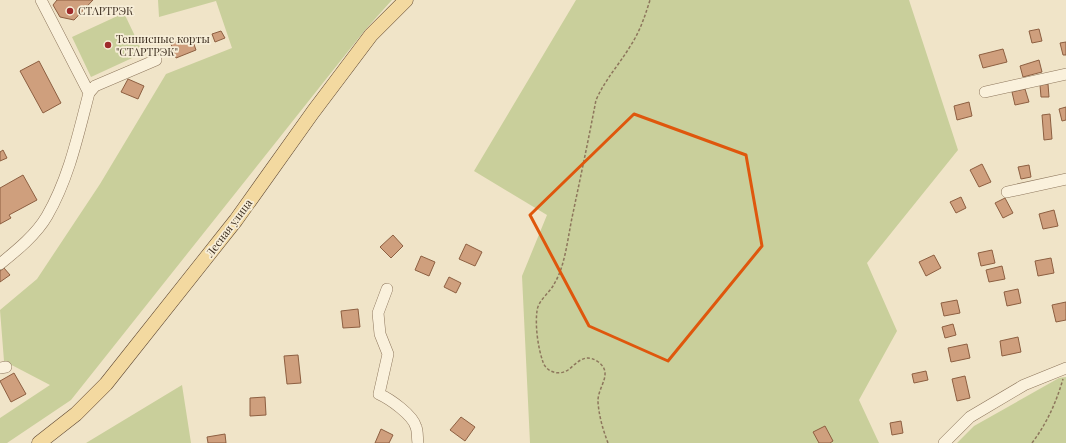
<svg xmlns="http://www.w3.org/2000/svg" width="1066" height="443" font-family="'Playfair Display',serif">
<rect width="100%" height="100%" fill="#f0e4c8"/>
<path fill="#c9cf9b" d="M158,0h234l-27,30 -294,370 -64,43h-7v-25l50,-33 -46,-24 -4,-51 37,-31 63,-95 66,-110 66,-26 -16,-47 -57,16z
M576,0h333l49,150 -91,113 30,68 -38,69 20,43h-349l-8,-167 25,-61 -73,-44z
M124,13l19,40 -52,24 -19,-40z
M1066,377v66h-109l17,-17 85,-48z
M182,385l9,58h-105z"/>
<path fill="#cf9f7d" stroke="#8d5f41" d="M57,0h36l-19,20 -14,-3 -7,-12z
M1039,29l3,12 -10,2 -3,-12z
M221,31l4,7 -10,4 -3,-8z
M191,36l5,14 -20,8 -5,-14z
M1066,42v13h-3l-3,-12z
M1003,49l4,13 -24,6 -4,-13z
M1039,60l3,12 -19,5 -3,-11z
M39,61l22,42 -18,10 -23,-42z
M128,79l16,7 -6,13 -17,-7z
M1048,84l1,13h-8l-1,-12z
M1025,89l4,13 -14,3 -3,-13z
M969,102l3,14 -15,4 -3,-14z
M1066,107v13l-4,1 -3,-12z
M1050,114l2,25 -8,1 -2,-25z
M3,150l4,8 -7,3v-9z
M982,164l9,18 -12,5 -9,-17z
M1029,165l2,12 -10,2 -3,-12z
M23,175l14,25 -28,15 2,3 -11,6v-36z
M961,197l5,11 -10,5 -6,-11z
M1005,198l8,15 -10,5 -8,-15z
M1054,210l4,16 -15,3 -4,-15z
M393,235l10,11 -12,12 -11,-11z
M466,244l16,8 -7,14 -16,-7z
M992,250l3,13 -14,3 -3,-13z
M934,255l7,13 -15,8 -7,-14z
M421,256l14,6 -6,14 -14,-6z
M1051,258l3,15 -16,3 -3,-15z
M1002,266l3,13 -16,3 -3,-12z
M4,268l6,7 -10,7v-11z
M449,277l12,6 -5,10 -12,-6z
M1018,289l3,14 -14,3 -3,-14z
M957,300l3,13 -16,3 -3,-13z
M1066,302v18l-10,2 -4,-17z
M358,309l2,18 -17,1 -2,-17z
M953,324l3,11 -11,3 -3,-11z
M1018,337l3,15 -19,4 -2,-15z
M967,344l3,14 -19,4 -3,-14z
M298,355l3,28 -14,1 -3,-28z
M926,371l2,9 -14,3 -2,-9z
M14,373l12,21 -15,8 -11,-21z
M965,376l5,22 -13,3 -5,-22z
M265,397l1,18 -16,1v-18z
M461,417l14,10 -10,14 -15,-11z
M901,421l2,12 -11,2 -2,-12z
M825,426l8,15 -3,2h-11l-6,-11z
M381,429l12,6 -4,8h-14z
M225,434l1,9h-18l-1,-6z"/>
<g fill="none" stroke-linecap="round" stroke-linejoin="round">
<g stroke="#8d765c" stroke-width="12">
<path id="minor" d="M41,0l48,93
M985,92l81,-18
M1007,192l59,-13
M0,264c16,-13 36,-29 47,-48 22,-38 31,-81 42,-123l6,-7 61,-26
M387,289l-9,24 2,21 8,20 -9,40c11,5 34,21 37,33 2,5 1,11 2,16
M0,368l6,-1
M944,443l26,-26 54,-32 42,-17"/>
</g>
<g stroke="#5b4430" stroke-width="15">
<path id="major" d="M39,443l37,-29 30,-30 130,-164 77,-108 58,-77 35,-35"/>
</g>
<path stroke="#8d765c" stroke-width="1.5" stroke-dasharray="3 2" stroke-linecap="butt" d="M608,443c-5,-13 -9,-27 -10,-41 -1,-15 17,-29 -1,-41 -13,-8 -20,2 -29,9 -9,6 -22,2 -25,-8 -5,-14 -8,-36 -6,-51 1,-10 11,-17 16,-25 3,-5 6,-11 8,-17 6,-18 8,-38 12,-56 8,-38 16,-76 23,-113 10,-22 23,-35 35,-55 9,-14 14,-29 19,-45
M1032,443c15,-20 24,-40 31,-64"/>
<use href="#minor" stroke="#faf1dc" stroke-width="11"/>
<use href="#major" stroke="#f3d9a0" stroke-width="14"/>
</g>
<path fill="none" stroke="#df570d" stroke-width="3" stroke-linejoin="round" d="M634,114l112,41 16,91 -94,115 -79,-35 -59,-111z"/>
<g fill="#9e2a2b" stroke="#f7eed8" stroke-width="1.5">
<circle cx="70" cy="11" r="4"/>
<circle cx="108" cy="45" r="4"/>
</g>
<g text-anchor="middle" stroke-width="3.5" stroke-linejoin="round" paint-order="stroke">
<g font-size="11" fill="#3d2e20" stroke="#f7eed8" text-anchor="start">
<text x="78" y="15">СТАРТРЭК</text>
<text x="116" y="43">Теннисные корты<tspan x="116" dy="13">"СТАРТРЭК"</tspan></text>
</g>
<g font-size="11" fill="#3d2e20" stroke="#f7eed8">
<text transform="translate(229 228) rotate(-53)" y="4">Лесная улица</text>
</g>
</g>
</svg>
